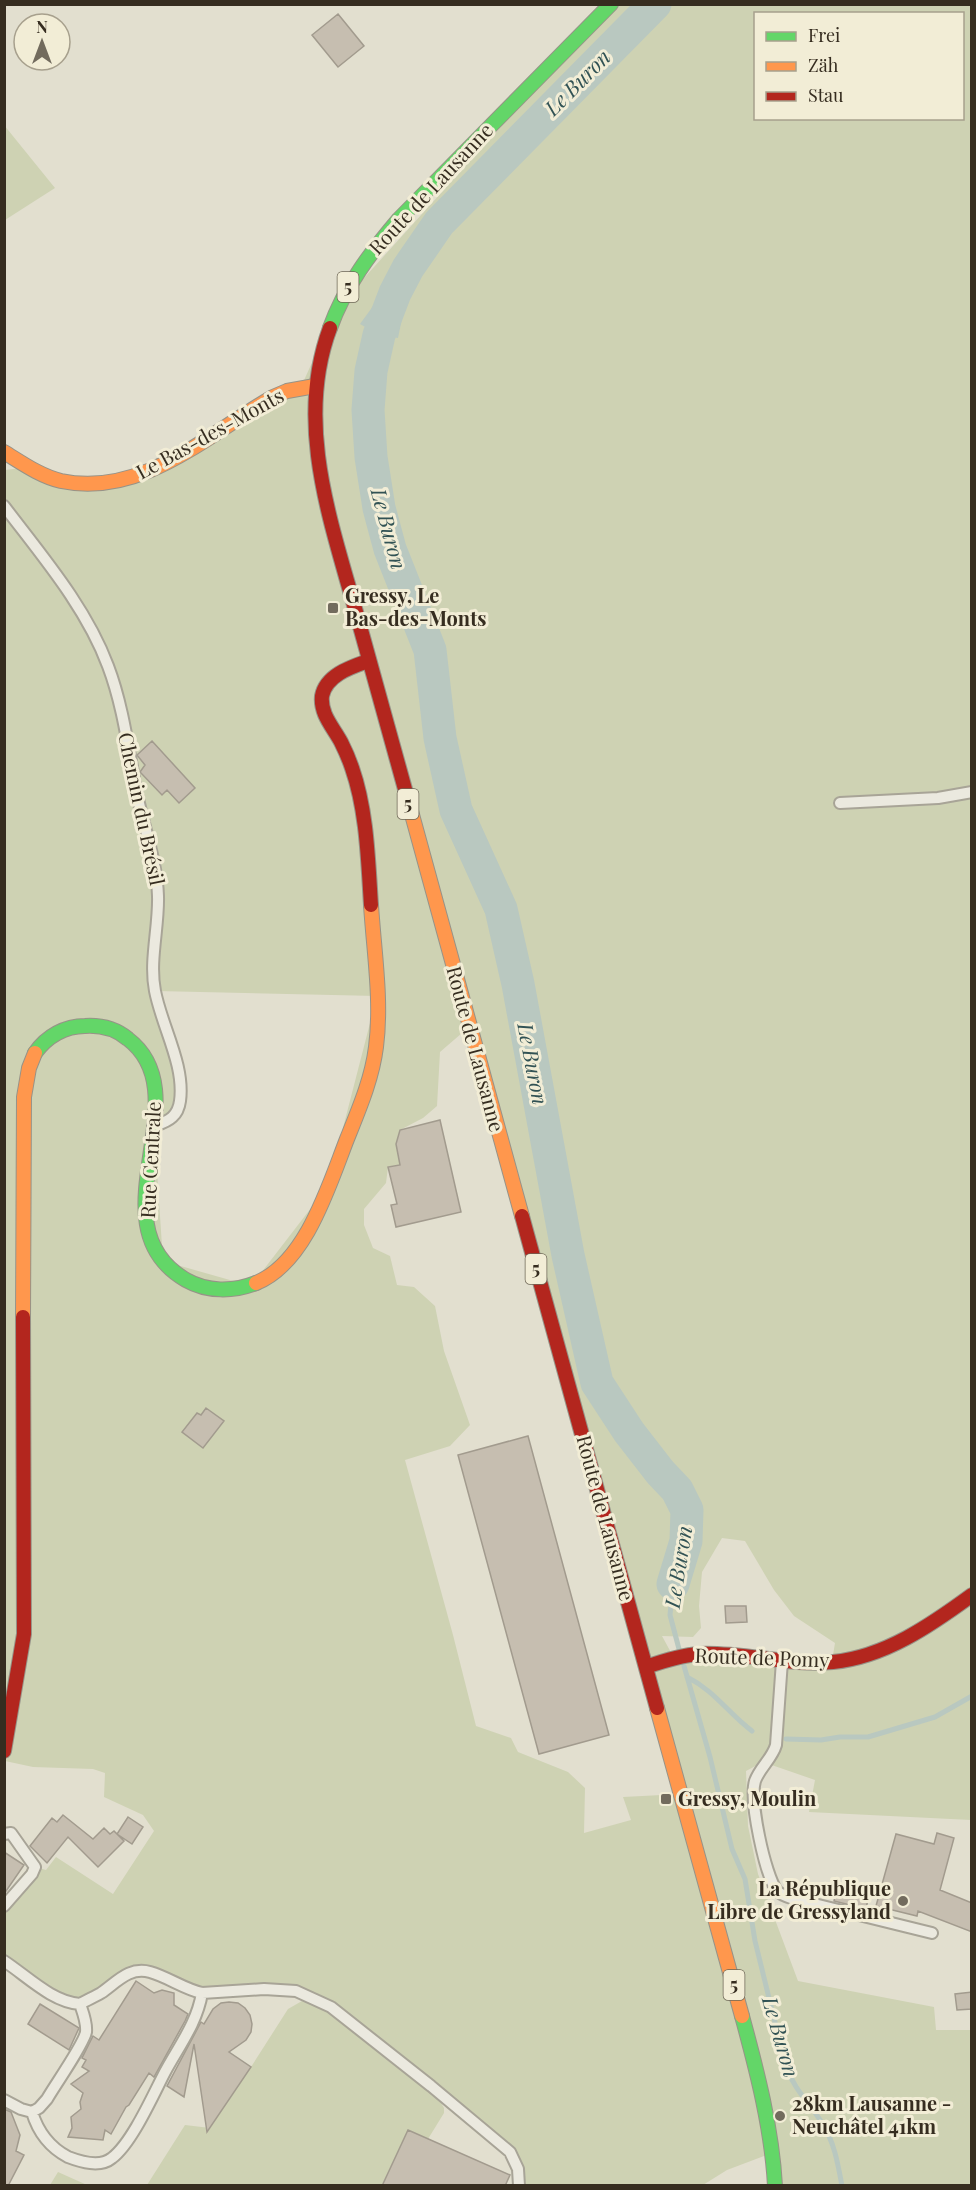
<svg xmlns="http://www.w3.org/2000/svg" width="976" height="2190" font-family="'Playfair Display',serif">
<rect width="100%" height="100%" fill="#e2dfcf"/>
<path fill="#ced2b3" fill-rule="evenodd" d="M611,5h360v1815l-162,-8 6,-32 -52,-18 -17,9 2,55 10,48 40,107 136,26 2,23h35v155h-196l-3,-32 -45,17 -24,15h-184l-5,-25 -82,-72 12,20v5l-16,26 -20,-9 -26,55h-235l38,-60 25,3 41,-61 37,-58 21,-12 -13,-6 -77,2 -77,-22 -39,21 -34,11 -64,-42v-55l30,-39 11,3 10,-13 57,37 41,-63 -11,-16 -39,-18 1,-24 -12,-4 -60,-2 -28,-6v-1291l25,-3 71,19 200,-99 35,-78zM756,14h206v104h-206zM156,991l221,5 -49,190 -77,100 -88,-25 -9,-135 26,-21 -9,-61zM469,1027l212,767 -58,3 8,23 -47,13 1,-45 -17,-16 -50,-20 -7,-14 -35,-12 -23,-91 -48,-175 45,-14 20,-21 -26,-74 -9,-45 -21,-19 -17,-2 -7,-29 -17,-8 -9,-23v-16l22,-26 2,-16 12,-2 -4,-21 4,-14 23,-12 14,-12 3,-54zM722,1538l23,3 29,49 20,26 41,27 -3,18 -158,-3 -12,-22 31,1 8,-9 -2,-22 3,-34z
M4,125l51,63 -50,32h-1z
M58,2172l29,13h-37z"/>
<path fill="#b9c8c0" d="M387,287l19,12 -8,39 -19,-3 -19,-11z"/>
<g fill="none" stroke-linecap="round" stroke-linejoin="round">
<path stroke="#b9c8c0" stroke-width="5" d="M673,1584l-3,31 9,34
M684,1666l26,91 22,92 13,30 10,62 31,126c10,25 23,35 36,56 12,18 16,41 20,63
M687,1677c28,14 41,36 65,54
M786,1739l35,1 19,-3h28l67,-20 37,-21"/>
<path stroke="#b9c8c0" stroke-width="33" d="M655,4l-216,219 -31,45 -13,25 -16,42 -8,36 -3,39 3,47 8,51 11,41 40,101 10,88 16,72 45,99 17,75 50,271 29,128 32,49 31,40 17,18 10,20 -1,31 -13,43"/>
</g>
<path fill="#c6beb0" stroke="#a29b8e" stroke-width="1.5" d="M338,14l26,32 -26,21 -26,-32z
M152,741l43,47 -16,15 -12,-13 -5,5 -22,-23 5,-7 -8,-10z
M440,1120l21,92 -65,15 -5,-22 6,-1 -9,-37 12,-2 -4,-21 4,-14z
M206,1408l18,13 -21,27 -21,-16 15,-19 4,2z
M528,1436l81,299 -70,19 -81,-299z
M725,1606h21l1,16 -21,1z
M63,1815l30,24 11,-11 6,6 4,-3 10,10 -26,26 -30,-30 -21,26 -17,-17 22,-28 5,4z
M128,1817l15,10 -11,17 -15,-10z
M937,1833l17,5 -14,52 32,13v29l-54,-21 -1,5 -41,-10 20,-72 38,10z
M4,1852l20,13 -20,29z
M837,1887l32,7 -3,15 -32,-8z
M136,1981l18,12 8,-3 12,3v12l14,9 -3,7 -31,56 -5,-4 -20,32 -3,2 -15,27 -6,-4 -2,10 -35,-3 4,-9 -1,-11 10,-8 -1,-7 3,-9 -12,-9 18,-13 -7,-4 4,-7 -4,-2 11,-22 6,4z
M972,1992v17l-15,1 -2,-16z
M229,2002l9,1 7,5 5,7 2,9 -1,8 -5,8 -17,12 22,15 -44,65 -13,-88 -10,53 -17,-11 34,-64 3,2 9,-15 8,-6z
M40,2004l39,24 -10,22 -41,-26z
M4,2109l7,3 9,23 -4,16 8,4 -16,31h-4z
M408,2130l102,45 -5,11h-123z"/>
<g fill="none" stroke-linecap="round" stroke-linejoin="round">
<g stroke="#a8a497" stroke-width="14">
<path id="lane" d="M4,506c38,50 82,101 104,160 16,42 21,89 30,133 7,31 19,65 20,97 1,31 -9,65 -3,95 7,36 30,74 25,110 -2,15 -11,20 -23,24
M840,803l98,-5 34,-6
M782,1661l-6,84c-4,14 -16,22 -21,36 -6,19 10,94 22,110 4,4 11,6 17,8l138,34
M4,1834l7,-1 24,34 -3,7 -28,32
M4,1961c23,15 48,41 76,43 3,9 7,18 6,28 -2,12 -31,53 -39,67l-8,9 -7,4c6,20 17,35 36,45 13,5 32,11 44,1 20,-15 41,-63 53,-86 14,-26 32,-49 37,-79
M80,2004c7,-4 14,-7 21,-11 15,-10 28,-27 49,-21 18,5 34,17 52,21l62,-4 32,2 35,16 100,79 79,66 8,17 1,17
M4,2100l17,9 11,3"/>
</g>
<g stroke="#979388" stroke-width="16">
<path id="fast" d="M330,328c15,-42 41,-76 69,-109l212,-215
M35,1053c12,-17 30,-27 50,-27 16,-1 31,3 43,13 75,57 -37,186 58,241 21,12 47,12 70,3
M742,2016c15,55 30,113 33,170"/>
</g>
<g stroke="#979388" stroke-width="16">
<path id="slow" d="M4,452c18,11 36,24 57,29 81,17 147,-47 212,-84l14,-6 28,-5
M408,800l114,416
M256,1283c50,-20 73,-98 91,-144 12,-30 25,-60 29,-92 6,-46 -2,-95 -5,-142
M23,1317l1,-220 5,-29 6,-15
M657,1708l85,308"/>
</g>
<g stroke="#979388" stroke-width="16">
<path id="jam" d="M330,328c-35,94 0,191 26,284 17,62 34,125 52,188
M368,661c-17,6 -42,14 -46,35 -2,18 11,31 19,46 4,8 8,17 11,26 15,43 16,92 19,137
M522,1216l135,492
M646,1667c17,-6 35,-12 53,-13 45,-2 89,12 134,8 52,-5 98,-37 139,-67
M4,1751l20,-117 -1,-317"/>
</g>
<use href="#lane" stroke="#ebe9df" stroke-width="10"/>
<use href="#fast" stroke="#63d668" stroke-width="14"/>
<use href="#slow" stroke="#ff974d" stroke-width="14"/>
<use href="#jam" stroke="#b3261e" stroke-width="14"/>
</g>
<g fill="#726b5d" stroke="#f2edd6" stroke-width="2">
<rect x="327" y="602" width="12" height="12" rx="3"/>
<rect x="660" y="1793" width="12" height="12" rx="3"/>
<circle cx="903" cy="1901" r="6"/>
<circle cx="780" cy="2116" r="6"/>
</g>
<g text-anchor="middle" stroke-width="6" stroke-linejoin="round" paint-order="stroke">
<g fill="#f2edd6" stroke="#6e6757" stroke-width="1.5">
<rect x="337.5" y="272" width="21" height="30" rx="4.5"/>
<rect x="397.5" y="789" width="21" height="30" rx="4.5"/>
<rect x="525.5" y="1254" width="21" height="30" rx="4.5"/>
<rect x="723.5" y="1970" width="21" height="30" rx="4.5"/>
</g>
<g font-size="18" font-weight="bold" fill="#362d20">
<text x="348" y="293">5</text>
<text x="408" y="810">5</text>
<text x="536" y="1275">5</text>
<text x="734" y="1991">5</text>
</g>
<g font-size="20" fill="#362d20" stroke="#f2edd6">
<text transform="translate(431 189) rotate(-47)" y="7">Route de Lausanne</text>
<text transform="translate(210 434) rotate(-29)" y="7">Le Bas-des-Monts</text>
<text transform="translate(141 809) rotate(78)" y="7">Chemin du Brésil</text>
<text transform="translate(475 1049) rotate(75)" y="7">Route de Lausanne</text>
<text transform="translate(151 1160) rotate(-87)" y="7">Rue Centrale</text>
<text transform="translate(605 1518) rotate(75)" y="7">Route de Lausanne</text>
<text transform="translate(762 1658) rotate(2)" y="7">Route de Pomy</text>
</g>
<g font-size="20" font-weight="bold" fill="#362d20" stroke="#f2edd6" text-anchor="start">
<text x="345" y="603">Gressy, Le<tspan x="345" dy="23">Bas-des-Monts</tspan></text>
<text x="678" y="1806">Gressy, Moulin</text>
<text x="891" y="1896" text-anchor="end">La République<tspan x="891" dy="23">Libre de Gressyland</tspan></text>
<text x="792" y="2111">28km Lausanne -<tspan x="792" dy="23">Neuchâtel 41km</tspan></text>
</g>
<g font-size="21" font-style="italic" fill="#315254" stroke="#f2edd6">
<text transform="translate(578 83) rotate(-45)" y="7">Le Buron</text>
<text transform="translate(388 529) rotate(75)" y="7">Le Buron</text>
<text transform="translate(532 1064) rotate(79)" y="7">Le Buron</text>
<text transform="translate(679 1567) rotate(-81)" y="7">Le Buron</text>
<text transform="translate(780 2037) rotate(74)" y="7">Le Buron</text>
</g>
</g>
<rect width="976" height="2190" fill="none" stroke="#362d20" stroke-width="12"/>
<rect x="754" y="12" width="210" height="108" fill="#f2edd6" stroke="#a7a08d" stroke-width="1.5"/>
<rect x="766" y="32" width="30" height="9" fill="#63d668" stroke="#a7a08d" stroke-width="1.5"/>
<text x="808" y="42" font-size="18" fill="#362d20">Frei</text>
<rect x="766" y="62" width="30" height="9" fill="#ff974d" stroke="#a7a08d" stroke-width="1.5"/>
<text x="808" y="72" font-size="18" fill="#362d20">Zäh</text>
<rect x="766" y="92" width="30" height="9" fill="#b3261e" stroke="#a7a08d" stroke-width="1.5"/>
<text x="808" y="102" font-size="18" fill="#362d20">Stau</text>
<g transform="translate(42 42)"><circle r="28" fill="#f2edd6" stroke="#a7a08d" stroke-width="1.5"/>
<path d="M0-4.5L10 22L0 15L-10 22Z" fill="#726b5d"/>
<text y="-9" font-size="16" font-weight="bold" text-anchor="middle" fill="#362d20">N</text>
</g>
</svg>
